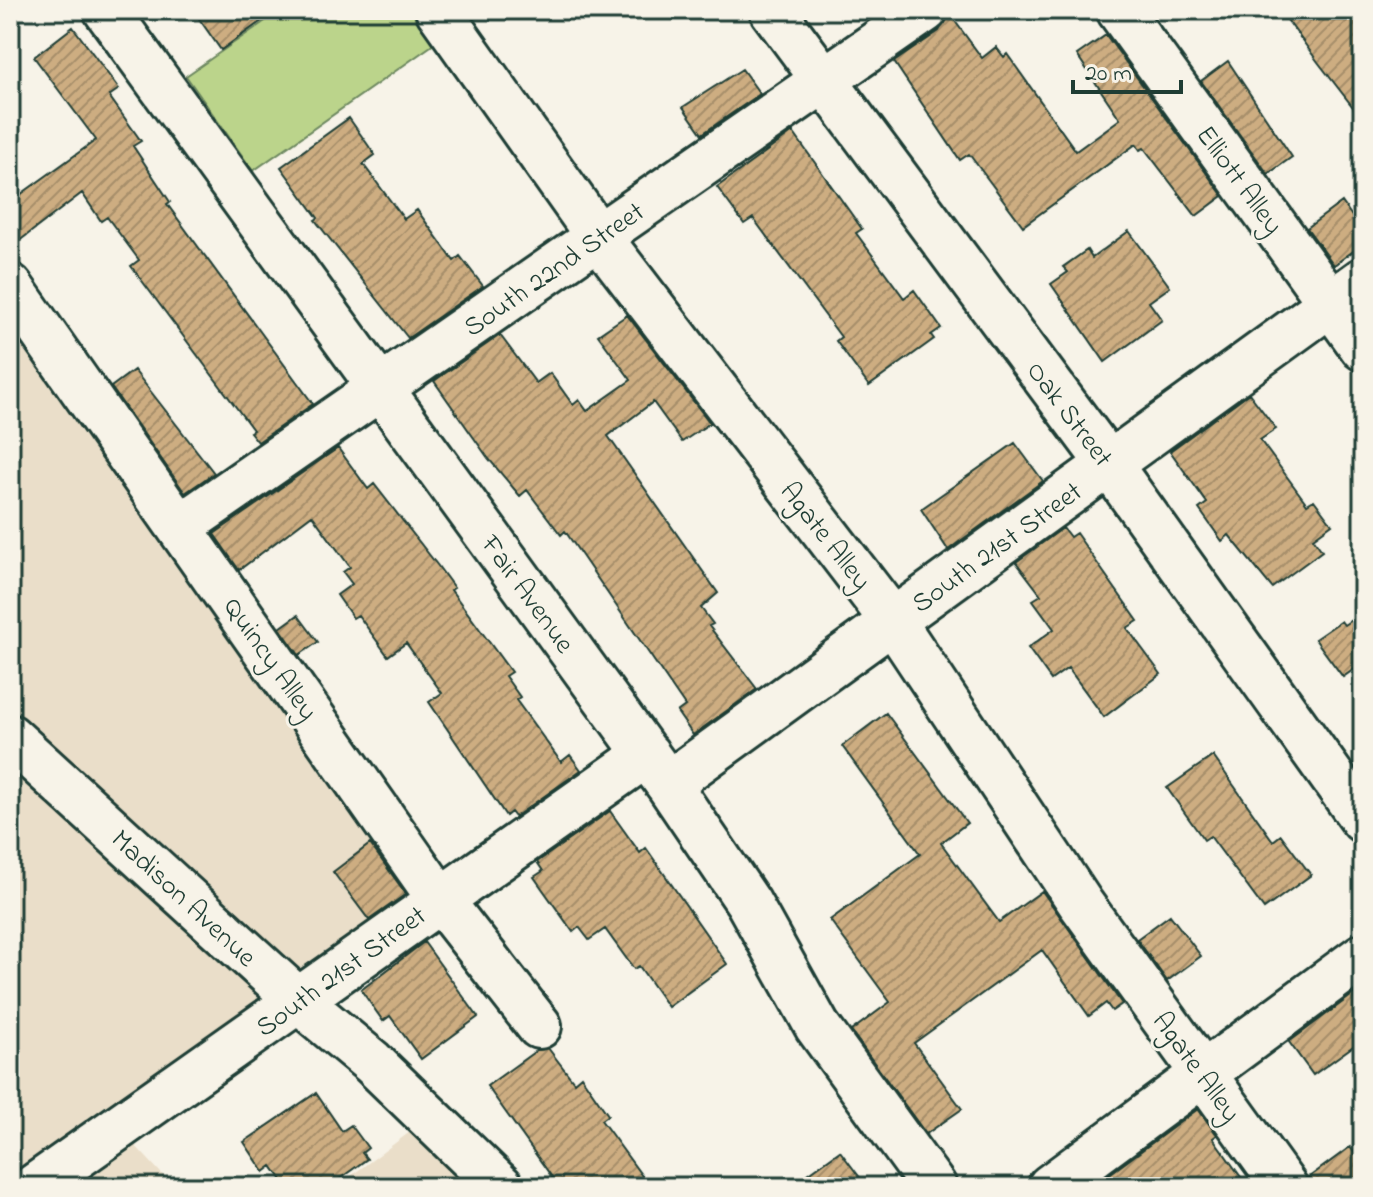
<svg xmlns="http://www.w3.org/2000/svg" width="1373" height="1197" font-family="'Indie Flower',sans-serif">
<defs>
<pattern id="building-hatch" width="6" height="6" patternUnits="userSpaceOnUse" patternTransform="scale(2)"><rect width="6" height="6" fill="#cdad81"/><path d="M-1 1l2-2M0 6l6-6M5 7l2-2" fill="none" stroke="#a68e6a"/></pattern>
</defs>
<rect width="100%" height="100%" fill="#f7f3e8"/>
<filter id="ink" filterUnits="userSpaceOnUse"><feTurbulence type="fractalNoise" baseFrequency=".0125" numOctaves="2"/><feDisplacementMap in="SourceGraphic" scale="16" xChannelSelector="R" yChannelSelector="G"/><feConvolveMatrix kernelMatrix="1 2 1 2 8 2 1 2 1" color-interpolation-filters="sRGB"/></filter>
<g filter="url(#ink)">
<path fill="#eadec9" d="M10,291l439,608 -330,229 55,59h-164z
M422,1123l70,64h-156z"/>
<path fill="#bbd48b" stroke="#6d8860" stroke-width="2" d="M281,10h139l21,29 -188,132 -67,-95z"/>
<path fill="url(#building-hatch)" stroke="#1f3d34" stroke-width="2" d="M193,10h84l-56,40z
M1280,10h83v110l-45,-58z
M949,13l33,45 14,-11 8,10 3,-3 69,97 44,-32 -43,-64 29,-20 117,161 -27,20 -52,-68 -4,2 -4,-6 -113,82 -54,-72 -9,6 -66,-98 45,-31z
M73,27l46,62 -10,7 32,45 -8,5 37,56 -3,2 146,200 -55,38 -8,-10 3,-2 -122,-164 8,-6 -32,-43 -6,4 -19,-28 -72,55v-46l86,-62 -62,-83z
M1228,61l64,96 -24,17 -67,-93z
M742,69l18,25 -58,40 -19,-27z
M349,118l26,37 -12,9 41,55 13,-9 37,51 6,-5 23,30 -75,52 -93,-118 3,-2 -37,-51z
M793,132l69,97 -6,4 48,65 10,-8 27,38 -10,7 3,4 -65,47 -33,-45 5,-4 -88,-119 -9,6 -27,-37z
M1342,202l21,30v12l-29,21 -27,-37z
M1129,231l41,56 -21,15 13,18 -57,42 -54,-78 17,-12 -5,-5 24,-17 5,8z
M627,315l83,108 -28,19 -29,-40 -45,34 110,157 -17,15 12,16 -4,2 48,63 -64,46 -16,-23 8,-6 -120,-175 -4,4 -34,-45 -7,6 -32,-38 -54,-77 66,-46 36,48 14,-10 23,32 6,-5 8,11 44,-31 -33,-45z
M134,370l80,103 -29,20 -74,-106z
M1249,393l27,36 -16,11 47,64 7,-4 18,24 -19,14 9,13 -50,37 -43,-53 -7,6 -23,-32 8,-6 -37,-52z
M1015,443l28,38 -95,69 -27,-41z
M338,448l30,41 6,-5 64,82 16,22 -3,2 60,82 -6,4 15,21 -4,3 45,62 9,-7 11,15 -66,47 -4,-5 -5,4 -77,-114 13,-9 -36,-50 -18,13 -30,-41 -5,3 -16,-23 15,-11 -9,-12 7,-5 -38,-52 -73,55 -25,-36z
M1063,528l7,9 6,-4 62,88 -11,7 34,46 -57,43 -36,-49 -17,12 -23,-32 26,-19 -21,-29 8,-5 -25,-33z
M1363,612v51l-20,14 -28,-38 26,-18 3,4z
M298,615l20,27 -19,13 -19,-27z
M886,713l81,110 -26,20 58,79 43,-31 80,113 -10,7 -6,-8 -17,13 -47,-66 -128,93 48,66 -36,25 -75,-103 39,-29 -60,-82 90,-66 -78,-108z
M1213,756l60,85 8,-6 30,40 -47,34 -54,-73 -6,4 -37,-52z
M610,811l30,42 6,-5 81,116 -59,43 -29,-41 -5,3 -29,-40 -16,11 -10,-13 -6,5 -39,-55 9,-6 -6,-9z
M370,844l36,50 -37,26 -36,-48z
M1170,915l31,41 -34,25 -30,-42z
M424,942l54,75 -57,42 -31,-43 -7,5 -22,-31z
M1363,987v52l-50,36 -24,-33z
M548,1048l26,34 7,-6 27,39 -7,5 49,67h-91l-72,-101 50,-36z
M316,1093l26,38 9,-6 17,23 -6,5 5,6 -39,28h-41l-15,-21 -8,6 -20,-30z
M1198,1109l19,26 -4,3 35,49h-156z
M1350,1147l13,17v23h-53l-2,-9z
M840,1151l27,36h-77z"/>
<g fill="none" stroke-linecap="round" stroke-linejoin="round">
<g stroke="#1f3d34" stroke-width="50">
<path id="minor" d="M106,10l562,774 80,118 69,124 117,161
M438,10l160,226 295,385 188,283 204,283
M772,10l337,454 254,356
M1119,10l244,338
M10,286l429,612 100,128
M181,526l744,-516
M10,737l290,265 72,60 129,125
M668,784l695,-504
M34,1187l613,-433
M1050,1187l313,-231"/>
</g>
<use href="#minor" stroke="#f7f3e8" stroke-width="44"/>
</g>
</g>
<g text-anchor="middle" stroke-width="6" stroke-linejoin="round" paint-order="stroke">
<g font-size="28" fill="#1f3d34" stroke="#f7f3e8">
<text transform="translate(1241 179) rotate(54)" y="10">Elliott Alley</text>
<text transform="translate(553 268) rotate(-35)" y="10">South 22nd Street</text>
<text transform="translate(1071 413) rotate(53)" y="10">Oak Street</text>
<text transform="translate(827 535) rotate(52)" y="10">Agate Alley</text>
<text transform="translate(996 546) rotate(-36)" y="10">South 21st Street</text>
<text transform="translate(529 593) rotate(54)" y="10">Fair Avenue</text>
<text transform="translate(272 658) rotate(55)" y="10">Quincy Alley</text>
<text transform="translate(185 897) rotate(43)" y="10">Madison Avenue</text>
<text transform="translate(340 970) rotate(-36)" y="10">South 21st Street</text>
<text transform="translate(1198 1066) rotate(54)" y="10">Agate Alley</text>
</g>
</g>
<rect width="1373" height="1197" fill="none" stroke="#f7f3e8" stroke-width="40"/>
<rect x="20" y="20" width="1333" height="1157" fill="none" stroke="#1f3d34" stroke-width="3" filter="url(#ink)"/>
<path d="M1073 80v12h108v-12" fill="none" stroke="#1f3d34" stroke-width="4"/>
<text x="1085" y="80" font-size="24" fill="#1f3d34" stroke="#f7f3e8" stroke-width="6" paint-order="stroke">20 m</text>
</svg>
